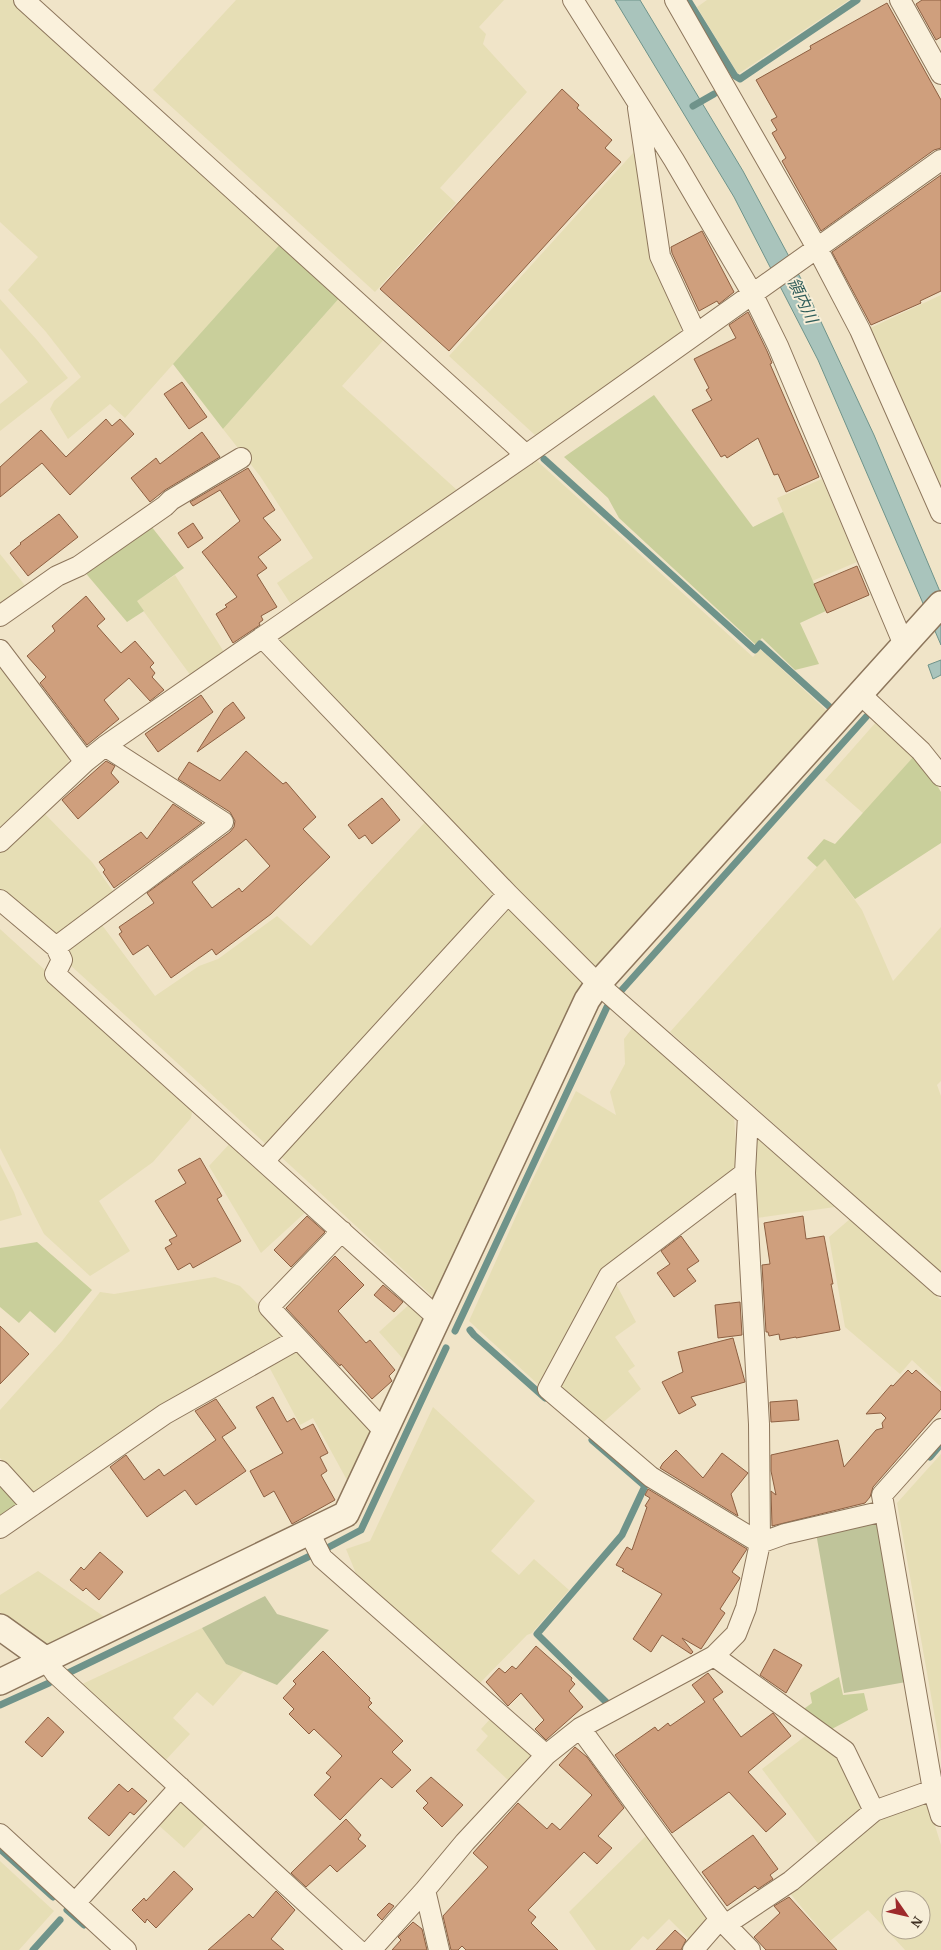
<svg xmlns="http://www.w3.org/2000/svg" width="941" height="1950" font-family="'Source Serif 4','Noto Sans JP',serif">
<rect width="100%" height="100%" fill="#f0e4c8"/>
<path fill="#e6deb5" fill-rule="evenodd" d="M0,0h18l265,241 -158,177 -15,-14 -42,35 -18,-30 4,-8 27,-24 -35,-45 -38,-42 30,-33 -38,-35z
M236,0h268l-25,27 7,7 -3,10 44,48 -87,96 16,15 -81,89 -222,-202z
M707,0h142l-111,74 -41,-67z
M634,152l18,111 29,64 -1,8 -144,101 -87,-80z
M342,295l45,41 -45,50 115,104 -165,116 -15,-23 36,-25 -53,-82 -37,-47z
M941,295v207l-75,-172z
M0,299l37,41 31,38 -68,53v-27l28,-22 -28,-34z
M535,459l218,198 7,-8 70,65 -230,253 -10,1 -310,-328 2,-8z
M822,479l35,83 -45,19 -35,-83z
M0,554l27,34 -27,19z
M175,575l49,77 -33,24 -55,-75z
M0,665l70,92 -2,6 -68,66z
M877,721l38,34 -51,59 -39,-34z
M43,812l49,50 23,32 -57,42h-6l-52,-47v-37z
M427,820l71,72 -229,255 -201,-184 -1,-12 32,-30 56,75 44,-30 19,-7 59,-43 34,30z
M825,858l37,52 31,71 48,-54v154l-4,4 4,11v176l-271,-240z
M508,905l73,74 1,8 -148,311 -155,-143z
M0,929l193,176 -2,13 -38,44 -54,39 31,50 -40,25 -46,-42 -44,-86z
M633,1027l101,90 4,55 -125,94 -72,121 -72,-66 61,-136 46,-94 40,24 -6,-23 15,-28 -1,-25z
M759,1139l76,68 -79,11 -3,-76z
M233,1140l76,69 -48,44 -52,-87z
M0,1164l14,28 8,23 -22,6z
M850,1219l91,81v87l-29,-27 -12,14 -55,-47 -16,-90z
M215,1277l25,9 47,48 -251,161 -5,-3 -31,-34v-48l62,-69 38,-49 14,2z
M613,1278l23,44 -21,15 20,29 -7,5 13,18 -42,37 -44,-37z
M412,1302l13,16 -20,43 -26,-29z
M298,1350l75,80 -25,52 -35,-64 -13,7 -33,-62z
M433,1407l102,94 -44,50 28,24 15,-16 35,31 -37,43 -5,2 -48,49 -122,-108 -11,-27 24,-8z
M941,1454v298l-44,-249z
M38,1571l68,47 -54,27h-7l-45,-33v-17z
M202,1628l24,36 18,7 -31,35 -16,-14 -24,26 17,16 -27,29 -85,-77z
M492,1717l41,36 -1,5 -23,23 -33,-31 12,-14 -7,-7z
M812,1731l23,17 33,61 -46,40 -60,-80z
M178,1795l30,27 -24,26 -29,-26z
M927,1800l14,45v105h-36l-37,-40 -38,31 -42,-50 91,-77zM891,1900h30v30h-30z
M649,1833l62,83 -19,26 -23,-23 -21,21 -5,-4 -13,14h-34l-27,-38z
M0,1861l54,50 -35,39h-19z"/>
<path fill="#c9cf9b" d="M283,241l59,54 -119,134 -50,-65z
M654,395l99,132 30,-15 43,99 -26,12 19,41 -24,6 -33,-32 -6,7 -137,-127 -11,-20 -44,-41z
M151,526l33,42 -47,33 7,10 -17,11 -44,-52z
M915,755l13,15 13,22v51l-86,56 -30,-40 -8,8 -10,-9 17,-19 11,5z
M37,1242l55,48 -37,43 -25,-22 -11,12 -19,-16v-59z
M0,1487l16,13 3,7 -19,13z
M839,1677l4,18 21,-2 4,17 -40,21 -27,-20 11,-8 -2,-10z"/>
<path fill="#bfc49a" d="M874,1519l5,4 27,159 -62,11 -28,-160z
M265,1596l12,18 52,16 -52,55 -51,-21 -24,-36z"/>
<path fill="#a9c4bc" stroke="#6f938a" d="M615,0h25l103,171 57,106 74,158 67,159v51l-123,-285 -84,-163z
M941,660v15l-8,4 -5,-14z"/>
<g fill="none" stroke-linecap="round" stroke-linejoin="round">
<path stroke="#6f938a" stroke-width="7" d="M688,0l47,76 5,3 117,-79
M693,106l21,-12
M544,459l211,191 5,-6 72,65
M620,992l246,-275
M470,1330l4,5 71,63
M455,1331l152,-324
M592,1440l53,46 -23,49 -85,99 69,68
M930,1457l11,-13
M329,1547l32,-17 85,-182
M68,1673l242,-117
M0,1705l49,-22
M0,1849l53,48
M67,1910l17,15
M33,1950l27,-30"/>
</g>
<path fill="#cf9f7d" stroke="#8d5f41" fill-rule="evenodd" d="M922,0h19v37l-5,3 -20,-36z
M887,3l54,97v48l-7,2 -113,81 -39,-70 4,-3 -14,-25 5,-3 -6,-10 6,-3 -21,-37 55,-31 -1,-3z
M562,89l17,16 -2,3 35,32 -7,8 16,14 -172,189 -69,-62z
M941,175v116l-21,10 1,2 -50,22 -39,-73z
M702,231l32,61 -15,12 -2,-3 -18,10 -27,-58 -1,-6z
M748,312l19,39 5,12 -2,1 49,113 -33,15 -8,-18 -4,1 -16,-37 -31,20 -2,-3 -4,2 -29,-47 20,-10 -6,-10 3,-2 -15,-29 42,-21 -7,-13z
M182,382l25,35 -18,12 -25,-35z
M106,419l6,7 8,-7 14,15 -64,61 -28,-32 -42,34v-30l41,-37 25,27z
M202,432l18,25 -55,33 -15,12 -19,-24 25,-20 4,6z
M248,468l27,42 -12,8 18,22 -23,17 9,11 -10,7 20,32 -16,9 2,4 -4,3 1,2 -27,18 -17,-29 11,-7 -2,-2 12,-8 -35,-45 38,-31 -20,-31 -27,16 -3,-4z
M59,514l19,23 -50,39 -18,-23 11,-9 -1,-1z
M193,523l10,15 -15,10 -10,-15z
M857,566l12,29 -42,18 -13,-29z
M86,596l19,23 -8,7 24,27 14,-12 19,22 -4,4 5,6 -3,4 12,13 -14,11 -21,-23 -25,22 15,19 -32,26 -47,-62 6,-6 -19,-21 28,-25 -3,-5z
M201,695l12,17 -55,40 -13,-18z
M233,702l12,16 -48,34 27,-43z
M246,751l37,33 3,-2 30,35 -13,12 27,28 -59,57 -24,18 -31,23 -4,-6 -41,29 -23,-33 -15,10 -14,-21 3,-2 -3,-5 35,-24 -7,-10 83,-61 4,-5 1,-6 -5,-9 -52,-33 11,-17 31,19zM246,839l24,27 -28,26 -3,-4 -27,20 -20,-26z
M106,761l9,5 -4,7 8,9 -41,37 -16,-19z
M382,798l18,22 -28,24 -7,-9 -6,4 -11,-14z
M173,804l29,19 -88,65 -11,-16 2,-2 -6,-8 42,-30 6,7z
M200,1158l22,38 -5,3 24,42 -48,27 -3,-5 -12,7 -13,-22 7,-4 -3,-4 8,-4 -22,-35 31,-18 -8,-13z
M307,1216l18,16 -34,35 -17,-17z
M803,1216l3,23 18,-3 9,48h-2l9,46 -44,8v-1l-16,3 -1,-6 -10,2 -1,-4h-2l-4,-67 8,-1 -6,-41z
M681,1236l18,25 -12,8 9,12 -22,16 -17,-24 13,-9 -9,-13z
M335,1256l29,29 -26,26 28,32 4,-3 25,30 -6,6 3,5 -20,18 -31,-35 -1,2 -54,-58z
M383,1285l20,17 -9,10 -20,-17z
M740,1302l2,33 -24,3 -3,-33z
M0,1326l29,28 -29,30z
M733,1338l12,44 -54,15 5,8 -17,9 -17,-32 21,-10 -5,-20z
M908,1370l4,4 4,-4 25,22v17l-68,78 -3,10 -5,6 -93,23 -1,-35 5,4 -5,-24v-16l67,-15 6,27 32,-37 7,-2 -1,-5 4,-5 -5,-5 -15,1 25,-29 2,1z
M273,1397l14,25 7,-4 7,12 12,-6 15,29 -8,4 7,14 -6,4 14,25 -43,24 -18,-33 -10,6 -14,-26 33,-18 -27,-46z
M216,1399l20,29 -14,9 24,34 -50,34 -11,-15 -38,27 -37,-50 16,-12 18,25 15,-11 5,7 52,-36 -21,-29z
M797,1400l2,20 -28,2 -1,-20z
M676,1450l27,28 19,-25 26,20 -17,21 7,22 -78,-48 3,-5z
M648,1489l99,60 -15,23 8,6 -20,31 5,4 -24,36 -19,-11 11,14 -2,2 -29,-19 -11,17 -18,-13 29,-45 -40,-23 2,-2 -8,-4 11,-18 5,3 15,-43 -2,-1 5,-8 -5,-3z
M100,1552l23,20 -24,28 -13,-12 -3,3 -13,-11 11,-13 3,3z
M536,1646l36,32 -1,2 4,4 -6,7 14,16 -37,33 -11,-11 9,-9 -23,-27 -13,13 -22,-24 13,-14 6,5 7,-7 4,3z
M774,1649l28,16 -16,28 -26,-18z
M323,1651l47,47 -1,2 3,3 -4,4 35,34 -11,11 19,18 -19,18 -11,-10 -41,42 -26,-25 17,-18 -5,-4 16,-17 -28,-27 -5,5 -20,-20 5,-5 -11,-11 13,-14 -3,-3z
M708,1673l15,19 -10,7 28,38 32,-24 18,23 -43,36 38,42 -20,18 -37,-40 -57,41 -57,-78 40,-28 3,4 10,-8 2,3 35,-24 -13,-17z
M48,1717l16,15 -22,25 -17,-15z
M575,1747l12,10 37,51 -26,28 14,12 -15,16 -13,-12 -56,58 8,7 -5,6 27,27h-92l-4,-4 -4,4h-7l-8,-34 45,-49 -15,-14 45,-50 29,26 5,-6 8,7 32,-35 -33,-30z
M431,1777l32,28 -21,22 -19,-19 5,-5 -12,-12z
M119,1784l9,8 4,-4 15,13 -13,14 -4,-3 -21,24 -21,-18z
M346,1819l15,16 -3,4 8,7 -29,26 -7,-7 -24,22 -15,-14z
M753,1835l25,34 -8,6 3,4 -15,10 -3,-3 -28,20 -25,-34z
M174,1871l19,18 -37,39 -9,-9 -2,4 -13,-13 12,-12 2,3z
M276,1891l19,19 -24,29 13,11h-76l41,-36 4,4z
M789,1897l48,53h-71l-12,-13 26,-24 -6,-7z
M389,1903l5,3 -12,14 -5,-5z
M413,1922l9,7 5,21h-35l9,-10 -3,-3z
M675,1930l11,10 -5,10h-25z"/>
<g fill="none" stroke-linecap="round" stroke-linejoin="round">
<g stroke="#8d765c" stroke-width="22">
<path id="minor" d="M24,0l502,455
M573,0l101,160 78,133 26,53 126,299
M675,0l142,248 43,82 81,183
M900,0l41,74
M638,108l22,148 36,78
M0,616l57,-40 22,-10 86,-60 6,-6 70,-42
M262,637l246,257 90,90 343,302
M0,650l85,112
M860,694l61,57 20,25
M0,842l85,-80 20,-16 421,-291 415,-295
M0,900l56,47 6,13 -7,14 383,344
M56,947l167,-125 -118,-76
M264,1161l244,-267
M745,1173l-136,103 -61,113 103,88 109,66 25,-9 99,-23
M342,1231l-73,76 116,125
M941,1429l-59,66 51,295 8,26
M0,1471l32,35
M0,1528l165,-114 133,-75
M309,1532l13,26 224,197
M714,1656l131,95 29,60
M46,1660l9,13 303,277
M580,1728l140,191 30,31
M0,1834l126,116
M75,1903l105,-116
M725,1925l66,-44 83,-70 59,-21
M371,1950l54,-60
M439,1950l-14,-60 40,-48 81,-87 34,-27 134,-72 22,-22 10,-26 14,-65 -1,-119 -14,-251 3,-57
M693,1950l27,-31"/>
</g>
<g stroke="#8d765c" stroke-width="28">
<path id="tertiary" d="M0,1627l46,33
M0,1682l346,-168 241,-514 11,-16 343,-380"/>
</g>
<use href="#minor" stroke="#faf1dc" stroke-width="20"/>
<use href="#tertiary" stroke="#faf1dc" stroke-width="25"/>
</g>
<g text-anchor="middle" stroke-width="4" stroke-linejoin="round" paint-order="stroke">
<g font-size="16" font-style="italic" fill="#2f5d5a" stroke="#f7eed8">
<text transform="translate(803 300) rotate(65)" y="6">領内川</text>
</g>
</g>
<g transform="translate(906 1915) rotate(124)"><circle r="24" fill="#f7eed8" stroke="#ada18e"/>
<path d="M0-4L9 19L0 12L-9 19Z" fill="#9e2a2b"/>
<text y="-8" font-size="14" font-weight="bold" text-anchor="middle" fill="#3d2e20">N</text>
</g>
</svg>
